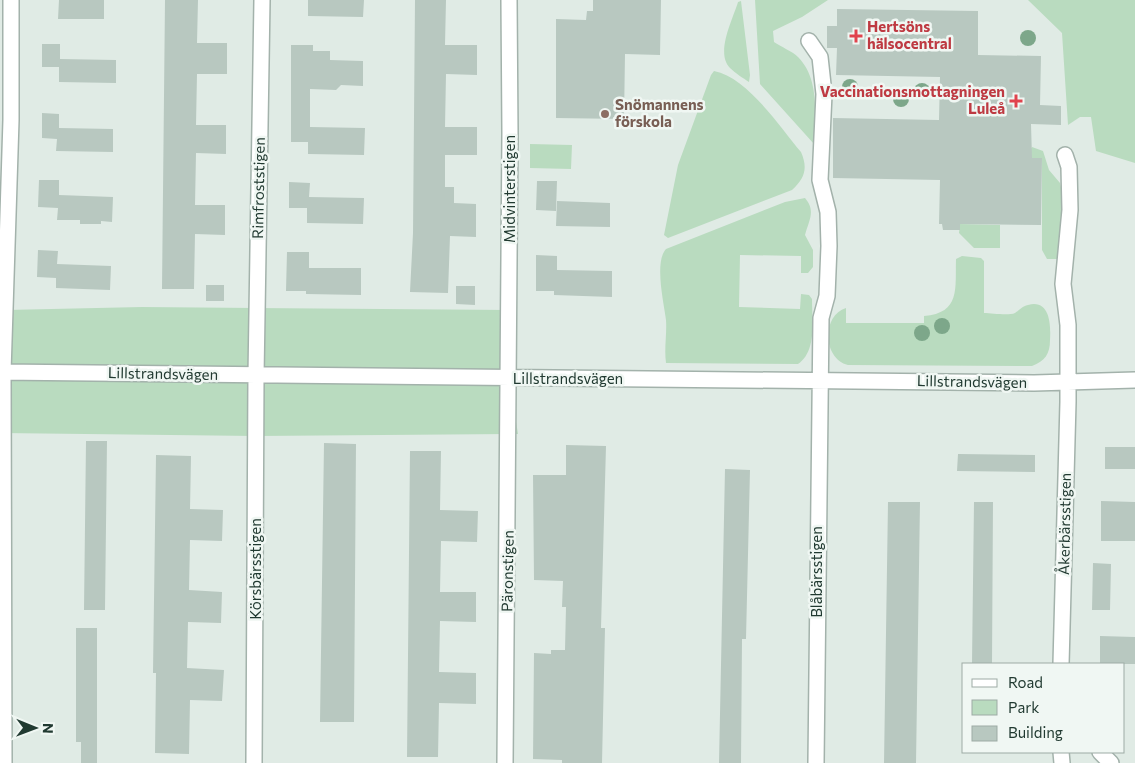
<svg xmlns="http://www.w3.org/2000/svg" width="1135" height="763" font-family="Commissioner,sans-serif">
<rect width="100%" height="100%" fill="#e0ebe5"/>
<path fill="#b9dbbf" d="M755,0h73l-26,17 -29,14 1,11c7,5 18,9 24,15 22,22 17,59 16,87l-54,-60z
M1028,0h107v163l-39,-12 -5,-34h-11l-12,8 -6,-92z
M741,1l9,74 -1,7c-6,-4 -14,-9 -19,-14 -15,-15 3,-49 8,-66z
M714,71c33,6 66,56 87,81 7,16 4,26 -9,38l-124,48 -4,-3 14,-70 33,-90z
M530,144l42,1 -1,24 -41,-1z
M1032,147l11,4 6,19 11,13 2,8 -3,68h-12l-5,-9v-92h-17z
M805,198c11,13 4,22 0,37l8,15v17l-5,6h-7v-17l-61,-1 -1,52 61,2 1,-15 8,1 3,4c0,21 5,52 -14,65l-132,-1c-2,-14 1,-29 0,-43 -2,-17 -12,-58 0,-71l119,-47z
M960,224l40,1v23h-26l-15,-15z
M962,256l19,2 3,3v52c8,0 24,3 31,0 5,-3 7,-7 13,-8 22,-6 23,20 22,35 0,14 -5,21 -18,26l-184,-1c-25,-6 -27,-49 -2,-57v15h78v-7c37,-3 31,-28 32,-57z
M142,307l368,3 -1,68 9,56 -262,2 -256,-3 6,-123z"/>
<path fill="#b8c8c0" d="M59,0h45v19h-46z
M165,0h33l-1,43h30v31h-30l-1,51h30v29l-30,-1 -1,52h30v30l-30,-1 -1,55h-32z
M308,0h56l-1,17 -55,-1z
M415,0h31l-1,45h32v30l-31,-1 -1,53h32v28h-32v32h9v16l22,1v33l-26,-1 -2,57 -38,-1 3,-59z
M593,0h68l-1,55 -35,-1 -1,65 -68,-1v-99l30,1 1,-9h6z
M837,9l141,2v44l63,1 -1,49 21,1v19l-30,-1 1,34h10l-1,67 -81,-1v6h-17l-1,-6h-3l1,-44 -107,-2v-60l106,2 1,-43 -104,-2 1,-27h-10v-22h10z
M42,44h18v15l56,1v23l-57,-1v-15h-17z
M291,45h22v6h17v9l33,1v25l-22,-1 -5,5 -26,-1v38l55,1 -1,27 -56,-1v-12h-17z
M42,113l17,1v14l54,1v23l-57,-1 1,-12 -15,-1z
M39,180h20v15l54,2 -1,25 -11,-1v3h-21v-4h-23l1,-12 -20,-1z
M537,181h20l-1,30 -20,-1z
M289,182l21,1 -1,14 55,1 -1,26 -56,-1v-15h-18z
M557,201l53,2v24l-54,-1z
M38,250l20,1 -1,13 54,2 -1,24 -54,-2v-10l-19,-1z
M287,252h22v16h52v27l-55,-1v-3h-20z
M536,255l21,1v14l55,1v26l-58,-2v-4h-18z
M206,285h18v16h-18z
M456,286h19v19l-19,-1z
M86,441h21l-2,169h-21z
M324,443l32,1 -2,278h-34z
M566,445l40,1 -5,182h4l-3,135h-40v-3l-29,-1 1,-106 17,1v-4h14l1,-43h-4l1,-26 -29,-1 -1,-105h33z
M1105,447h30v22h-30z
M410,451h31l-1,59 38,1 -1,31 -36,-1 -1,51h36v30l-36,-1 -1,51 37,1v31l-37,-1 -1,54h-31z
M958,454l77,1v17l-78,-1z
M156,455l35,1 -1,53 33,1 -1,31 -32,-1 -1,50 33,2 -1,31 -33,-1 -1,46 37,2 -2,31 -32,-1 -1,54 -34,-1 1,-80h-3z
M725,469l25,1 -4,169h-4l-1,124h-22z
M1101,501l34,1v39h-34z
M888,502h32l-4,261h-32z
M974,502h19l-1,162h-20z
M1093,563l18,1 -1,46h-18z
M76,628h21v135h-16v-21h-5z
M1100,636l35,1v27h-35z"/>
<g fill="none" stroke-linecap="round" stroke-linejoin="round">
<g stroke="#a3b2ab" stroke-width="18">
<path id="minor" d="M809,41l11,16 4,37 -4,86 8,32 1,34 -2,50 -6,22 -5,445
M0,372l1034,11 101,-3
M1061,664l7,-262v-77l-5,-41 7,-74 -1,-43 -4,-12
M1061,752l1,11
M1100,752l11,11
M4,763l-1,-391 8,-252v-120
M254,763l2,-387 6,-376
M505,763l5,-630 -1,-133"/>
</g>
<use href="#minor" stroke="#fff" stroke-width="15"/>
</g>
<g fill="#7da78a">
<circle cx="1028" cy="38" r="8"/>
<circle cx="850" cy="87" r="8"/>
<circle cx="922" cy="91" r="8"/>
<circle cx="901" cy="99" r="8"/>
<circle cx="942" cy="326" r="8"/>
<circle cx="922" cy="333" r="8"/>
</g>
<g fill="#e0444e" stroke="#f0f7f3" stroke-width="2">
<path d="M853.5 28.5h5v5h5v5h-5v5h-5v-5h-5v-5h5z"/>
<path d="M1013.5 93.5h5v5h5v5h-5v5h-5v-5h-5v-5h5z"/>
</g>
<circle fill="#8d6e63" stroke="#f0f7f3" stroke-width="2" cx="605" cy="114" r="5"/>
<g text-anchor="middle" stroke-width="5" stroke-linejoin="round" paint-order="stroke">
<g font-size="15" font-weight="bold" fill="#be3a42" stroke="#f0f7f3" text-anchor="start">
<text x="867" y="32">Hertsöns<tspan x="867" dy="17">hälsocentral</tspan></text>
<text x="1005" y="97" text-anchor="end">Vaccinationsmottagningen<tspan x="1005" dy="17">Luleå</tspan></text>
</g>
<g font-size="15" font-weight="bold" fill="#785e54" stroke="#f0f7f3" text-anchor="start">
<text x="615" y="110">Snömannens<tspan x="615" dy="17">förskola</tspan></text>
</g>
<g font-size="15" fill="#213a31" stroke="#f0f7f3">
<text transform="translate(259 188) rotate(-89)" y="5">Rimfroststigen</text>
<text transform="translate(510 189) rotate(-90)" y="5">Midvinterstigen</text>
<text transform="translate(163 374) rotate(1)" y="5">Lillstrandsvägen</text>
<text x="568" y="384">Lillstrandsvägen</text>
<text transform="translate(972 382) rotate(1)" y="5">Lillstrandsvägen</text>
<text transform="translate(1065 524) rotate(-89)" y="5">Åkerbärsstigen</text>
<text transform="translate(256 569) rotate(-90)" y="5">Körsbärsstigen</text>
<text transform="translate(508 571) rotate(-89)" y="5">Päronstigen</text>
<text transform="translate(817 572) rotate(-90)" y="5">Blåbärsstigen</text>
</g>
</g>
<rect x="962" y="663" width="162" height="90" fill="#f0f7f3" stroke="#9daba5"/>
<rect x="972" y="679" width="25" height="8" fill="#ffffff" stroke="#9daba5"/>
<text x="1008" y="688" font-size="15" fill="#213a31">Road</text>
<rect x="972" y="700" width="25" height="15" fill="#b9dbbf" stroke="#9daba5"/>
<text x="1008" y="713" font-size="15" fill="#213a31">Park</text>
<rect x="972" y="726" width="25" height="15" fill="#b8c8c0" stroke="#9daba5"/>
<text x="1008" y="738" font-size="15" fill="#213a31">Building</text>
<g transform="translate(35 728) rotate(91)" stroke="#f0f7f3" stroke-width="4" paint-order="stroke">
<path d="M0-4L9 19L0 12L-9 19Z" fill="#213a31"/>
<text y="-8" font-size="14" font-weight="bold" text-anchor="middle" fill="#213a31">N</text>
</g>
</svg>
